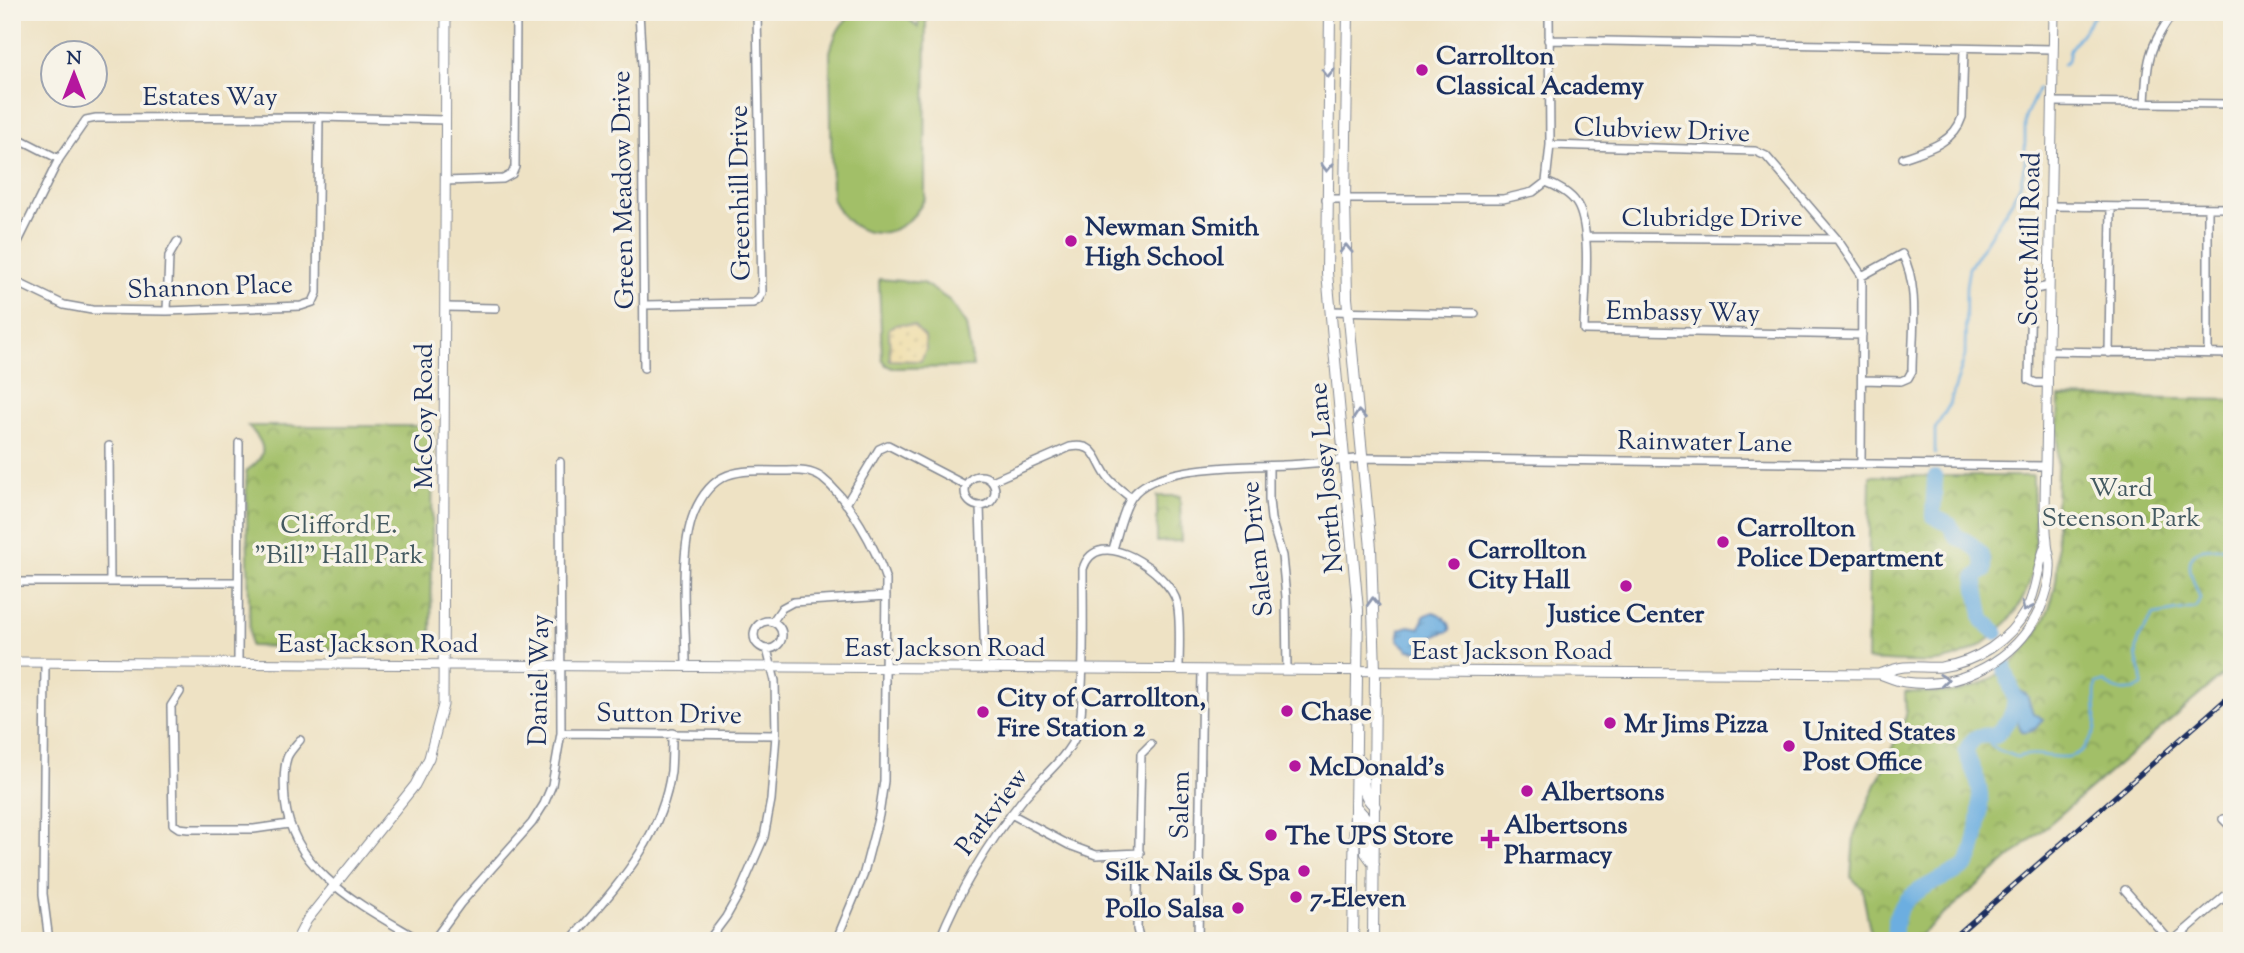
<svg xmlns="http://www.w3.org/2000/svg" width="2244" height="953" font-family="'Sorts Mill Goudy',serif">
<defs>
<pattern id="sand-dots" width="8" height="8" patternUnits="userSpaceOnUse" patternTransform="scale(1.75)"><rect width="8" height="8" fill="#eeda9e"/><path d="M2 2h.1M6 6h.1" fill="none" stroke="#ccbb8a" stroke-width="1.8" stroke-linecap="round"/></pattern>
<pattern id="park-crowns" width="20" height="18" patternUnits="userSpaceOnUse" patternTransform="scale(1.75)"><rect width="20" height="18" fill="#a2bf67"/><path d="M2 6a3 3 0 1 1 6 0M12 15a3 3 0 1 1 6 0" fill="none" stroke="#839c58"/></pattern>
<pattern id="water-ripples" width="26" height="14" patternUnits="userSpaceOnUse" patternTransform="scale(1.75)"><rect width="26" height="14" fill="#6caee0"/><path d="M2 4q2-2 4 0t4 0M15 11q2-2 4 0t4 0" fill="none" stroke="#588eb9"/></pattern>
</defs>
<rect width="100%" height="100%" fill="#f7f3e8"/>
<filter id="ink" filterUnits="userSpaceOnUse"><feTurbulence type="fractalNoise" baseFrequency=".0143" numOctaves="2"/><feDisplacementMap in="SourceGraphic" scale="14" xChannelSelector="R" yChannelSelector="G"/><feConvolveMatrix kernelMatrix="1 2 1 2 8 2 1 2 1" color-interpolation-filters="sRGB"/></filter>
<filter id="wash" filterUnits="userSpaceOnUse"><feTurbulence type="fractalNoise" baseFrequency=".00686" numOctaves="4" result="noise"/><feDisplacementMap in="SourceGraphic" scale="28" xChannelSelector="R" yChannelSelector="G"/><feGaussianBlur stdDeviation="1.57" result="paint"/><feColorMatrix in="noise" values="0 0 0 0 0 0 0 0 0 0 0 0 0 0 0 0 0 1.4 0 .05"/><feComposite in="paint" operator="in"/></filter>
<g filter="url(#wash)">
<rect width="100%" height="100%" fill="#eee2c4"/>
<path fill="#a2bf67" stroke="#5e7762" stroke-width="2" d="M856,12c26,0 44,-6 62,16l1,-16h7l-1,186c-22,46 -73,47 -93,0l-2,-146c5,-18 10,-30 26,-40z
M879,279l44,4 26,17 17,25 7,42 -81,1 -6,-3 -4,-6z"/>
<path fill="url(#sand-dots)" stroke="#84847e" stroke-width="2" d="M899,324l15,2 11,11 1,13 -5,11 -31,-1 -1,-32z"/>
<path fill="url(#park-crowns)" stroke="#5e7762" stroke-width="2" d="M2059,397l173,3v267l-319,274h-41l-10,-53 -11,-11 3,-42 52,-119 -1,-24c17,0 37,2 54,-1 55,-12 96,-68 98,-122 1,-19 -1,-39 -1,-59 1,-37 2,-75 3,-113z
M248,426h185l-2,225 -181,-5 -4,-175c23,-15 20,-27 2,-45z
M1870,476h163c0,28 5,71 -1,97 -10,44 -49,83 -96,89 -22,2 -47,-1 -69,-2z
M1157,496h23l1,45 -24,1z"/>
<path fill="url(#water-ripples)" stroke="#446e9f" stroke-width="2" d="M1433,612c8,2 19,10 17,19l-18,5 -4,16 -19,-2 -11,-10 2,-11 9,-3 11,2 4,-12z
M2014,679l5,11 8,5 6,18 10,6c-6,8 -10,15 -21,13l-6,-13 -5,2 -4,6 -5,-2 11,-19 -6,-26z"/>
<g fill="none" stroke-linecap="round" stroke-linejoin="round">
<path stroke="#6caee0" stroke-width="2.5" d="M2063,65l5,-4 2,-12 27,-37
M1935,454v-25l15,-25 15,-48 1,-70 3,-18 43,-67 8,-16 5,-22v-45l13,-29
M2232,523v1
M1979,734l17,15 21,8c25,-10 53,14 71,-14 3,-5 6,-9 7,-15 3,-15 -2,-29 1,-44l7,-2c15,10 23,13 39,4 1,-11 -1,-13 -4,-22 -6,-19 5,-35 16,-49l42,-7 4,-10c-6,-16 -21,-42 3,-49 10,-2 20,0 29,-4"/>
<path stroke="#6caee0" stroke-width="16" d="M1935,478l-2,38 17,9 6,12c16,5 29,16 28,33l-9,8 8,42 13,12
M1896,941c-8,-39 23,-51 51,-65 7,-3 14,-6 19,-11 11,-13 17,-61 13,-78 -2,-12 -10,-24 -13,-35 6,-16 12,-18 29,-16 6,-5 9,-11 14,-17 13,-22 -1,-32 -5,-54"/>
</g>
</g>
<g filter="url(#ink)">
<g fill="none" stroke-linecap="round" stroke-linejoin="round">
<g stroke="#848891" stroke-width="10">
<path id="minor" d="M639,12l3,53 2,303
M1548,40l505,9
M2052,102l180,2
M2145,103c2,-42 3,-56 29,-91
M12,135l47,24
M1550,145l205,6 11,5 71,83 25,37 -1,188
M1903,158c23,-8 51,-15 59,-41l2,-68
M445,181l58,-2 9,-5 3,-7 1,-155
M1546,182c11,4 25,12 31,22 16,26 7,94 7,126l278,5
M1326,199h177l30,-7 13,-10 4,-37 -1,-133
M2050,206l182,2
M2208,208v145
M1586,237l251,2
M12,254l47,-95 27,-39 10,-2 223,-1 127,3
M12,280l52,25 28,5 75,1 134,-5 12,-4 4,-9 2,-176
M645,305l108,-2 5,-3 4,-7 -5,-281
M445,307l51,1
M167,311l2,-55 8,-14
M1330,311l145,3
M2048,351l184,3
M2109,353l2,-146
M1862,380l39,1 7,-3 4,-7c0,-36 8,-86 -10,-117l-40,22
M2048,383h-12l-7,-3 2,-90 18,-4
M109,446l1,136
M1269,466v34l2,19 11,37 4,41 1,73
M965 491a15 15 0 1 1 30 0a15 15 0 1 1-30 0Z
M992,481l78,-34c28,-5 25,15 39,32 6,7 15,13 22,19
M846,504l33,-55 9,-4 77,40
M980,506l5,162
M1113,549c5,-15 9,-37 18,-51 22,-35 115,-31 153,-33 26,-1 53,-4 80,-7l682,8
M12,582h226
M754 635a14 14 0 1 1 28 0a14 14 0 1 1-28 0Z
M773,621l9,-13 11,-6 93,-6
M45,662l-2,232 6,47
M238,664l1,-221
M686,666c0,-44 -8,-113 8,-153 19,-45 45,-43 87,-42 14,0 28,-2 41,7 27,21 54,70 64,102l-2,201 -5,34 -16,61 -27,65
M180,692l-9,14 2,118 6,4 9,1h66l35,-5
M561,733l215,2
M300,740c-4,5 -11,12 -13,18 -4,12 -3,30 -2,43 8,73 80,106 136,140
M1011,814l58,31 27,10 44,-2
M2223,819l9,9
M2125,890l45,51
M433,941l27,-37 72,-81 12,-19 8,-19 9,-52 -1,-271
M570,941c43,-51 92,-100 101,-170 1,-13 1,-26 1,-38
M708,941l18,-24 14,-25 24,-55 7,-37 5,-65 -1,-54 -8,-32
M939,941c21,-53 49,-98 84,-142 16,-20 44,-40 54,-66 5,-14 5,-31 5,-47 2,-39 1,-78 1,-117 14,-47 87,4 94,34 4,17 2,48 2,66
M1140,941l-3,-12 4,-175 10,-10
M1198,941l4,-271
M2173,941l59,-51"/>
</g>
<g stroke="#848891" stroke-width="11">
<path id="tertiary" d="M12,662l1866,12c8,-2 17,-6 26,-7 12,-1 25,1 37,0 36,-5 68,-26 86,-58 11,-21 10,-45 20,-67
M1880,674c8,3 17,7 25,8 55,8 112,-22 135,-73 6,-14 11,-31 10,-46 0,-7 -3,-14 -3,-21 -3,-26 -2,-54 -1,-80 3,-150 5,-300 8,-450
M296,941l11,-21 108,-135 14,-27 14,-53 3,-693"/>
</g>
<g stroke="#848891" stroke-width="12">
<path id="secondary" d="M1330,12l-3,261 31,337 -5,331
M1348,12l-3,187 2,99 24,250 4,123 -2,270
M1360,760l3,3c1,16 -3,32 12,43
M1356,807l9,10 1,36 8,11"/>
</g>
<use href="#minor" stroke="#fff" stroke-width="7"/>
<use href="#tertiary" stroke="#fff" stroke-width="9"/>
<use href="#secondary" stroke="#fff" stroke-width="10"/>
<g stroke="#1b2f5e" stroke-width="5">
<path id="rail" d="M1950,941l282,-247"/>
</g>
<use href="#rail" stroke="#f7f3e8" stroke-width="2.5" stroke-dasharray="8" stroke-linecap="butt"/>
</g>
<defs><path id="oneway-chevron" d="M-2-3.5L2.5 0L-2 3.5" fill="none" stroke-width="1.6" stroke-linecap="round" stroke-linejoin="round" transform="scale(1.75)"/></defs>
<g stroke="#8d97ae">
<use href="#oneway-chevron" transform="translate(1328 73) rotate(91)"/>
<use href="#oneway-chevron" transform="translate(1327 167) rotate(91)"/>
<use href="#oneway-chevron" transform="translate(1346 249) rotate(-91)"/>
<use href="#oneway-chevron" transform="translate(1359 415) rotate(-96)"/>
<use href="#oneway-chevron" transform="translate(1373 602) rotate(-92)"/>
<use href="#oneway-chevron" transform="translate(2026 607) rotate(116)"/>
<use href="#oneway-chevron" transform="translate(1944 680) rotate(-7)"/>
</g>
</g>
<g fill="#b5179e" stroke="#f7f3e8" stroke-width="2.5">
<circle cx="1422" cy="70" r="7"/>
<circle cx="1071" cy="241" r="7"/>
<circle cx="1723" cy="542" r="7"/>
<circle cx="1454" cy="564" r="7"/>
<circle cx="1626" cy="586" r="7"/>
<circle cx="1287" cy="711" r="7"/>
<circle cx="983" cy="712" r="7"/>
<circle cx="1610" cy="723" r="7"/>
<circle cx="1789" cy="746" r="7"/>
<circle cx="1295" cy="766" r="7"/>
<circle cx="1527" cy="791" r="7"/>
<circle cx="1271" cy="835" r="7"/>
<path d="M1486.5 828.5h7v7h7v7h-7v7h-7v-7h-7v-7h7z"/>
<circle cx="1304" cy="871" r="7"/>
<circle cx="1296" cy="897" r="7"/>
<circle cx="1238" cy="908" r="7"/>
</g>
<g text-anchor="middle" stroke-width="7" stroke-linejoin="round" paint-order="stroke">
<g font-size="26" font-weight="bold" fill="#1b2f5e" stroke="#f7f3e8" text-anchor="start">
<text x="1436" y="64">Carrollton<tspan x="1436" dy="30">Classical Academy</tspan></text>
<text x="1085" y="235">Newman Smith<tspan x="1085" dy="30">High School</tspan></text>
<text x="1737" y="536">Carrollton<tspan x="1737" dy="30">Police Department</tspan></text>
<text x="1468" y="558">Carrollton<tspan x="1468" dy="30">City Hall</tspan></text>
<text x="1626" y="622" text-anchor="middle">Justice Center</text>
<text x="997" y="706">City of Carrollton,<tspan x="997" dy="30">Fire Station 2</tspan></text>
<text x="1301" y="720">Chase</text>
<text x="1624" y="732">Mr Jims Pizza</text>
<text x="1803" y="740">United States<tspan x="1803" dy="30">Post Office</tspan></text>
<text x="1309" y="775">McDonald's</text>
<text x="1541" y="800">Albertsons</text>
<text x="1504" y="833">Albertsons<tspan x="1504" dy="30">Pharmacy</tspan></text>
<text x="1285" y="844">The UPS Store</text>
<text x="1290" y="880" text-anchor="end">Silk Nails &amp; Spa</text>
<text x="1310" y="906">7-Eleven</text>
<text x="1224" y="917" text-anchor="end">Pollo Salsa</text>
</g>
<g font-size="26" fill="#1b2f5e" stroke="#f7f3e8">
<text x="210" y="105">Estates Way</text>
<text transform="translate(1662 129) rotate(2)" y="9">Clubview Drive</text>
<text transform="translate(622 190) rotate(-91)" y="9">Green Meadow Drive</text>
<text transform="translate(739 193) rotate(-91)" y="9">Greenhill Drive</text>
<text x="1712" y="226">Clubridge Drive</text>
<text transform="translate(2029 239) rotate(-89)" y="9">Scott Mill Road</text>
<text transform="translate(210 286) rotate(-2)" y="9">Shannon Place</text>
<text transform="translate(1683 311) rotate(1)" y="9">Embassy Way</text>
<text transform="translate(423 416) rotate(-90)" y="9">McCoy Road</text>
<text transform="translate(1705 441) rotate(1)" y="9">Rainwater Lane</text>
<text transform="translate(1325 478) rotate(-95)" y="9">North Josey Lane</text>
<text transform="translate(1256 549) rotate(-96)" y="9">Salem Drive</text>
<text x="378" y="652">East Jackson Road</text>
<text x="945" y="656">East Jackson Road</text>
<text x="1512" y="659">East Jackson Road</text>
<text transform="translate(538 680) rotate(-89)" y="9">Daniel Way</text>
<text transform="translate(669 713) rotate(1)" y="9">Sutton Drive</text>
<text transform="translate(1179 805) rotate(-89)" y="9">Salem</text>
<text transform="translate(991 811) rotate(-53)" y="9">Parkview</text>
</g>
<g font-size="26" fill="#445a61" stroke="#f7f3e8">
<text x="2121" y="496">Ward<tspan x="2121" dy="30">Steenson Park</tspan></text>
<text x="339" y="533">Clifford E.<tspan x="339" dy="30">"Bill" Hall Park</tspan></text>
</g>
</g>
<rect width="2244" height="953" fill="none" stroke="#f7f3e8" stroke-width="42"/>
<g transform="translate(74 74)"><circle r="33" fill="#f7f3e8" stroke="#9fa5b1" stroke-width="2"/>
<path d="M0-5L12 26L0 18L-12 26Z" fill="#b5179e"/>
<text y="-10" font-size="19" font-weight="bold" text-anchor="middle" fill="#1b2f5e">N</text>
</g>
</svg>
